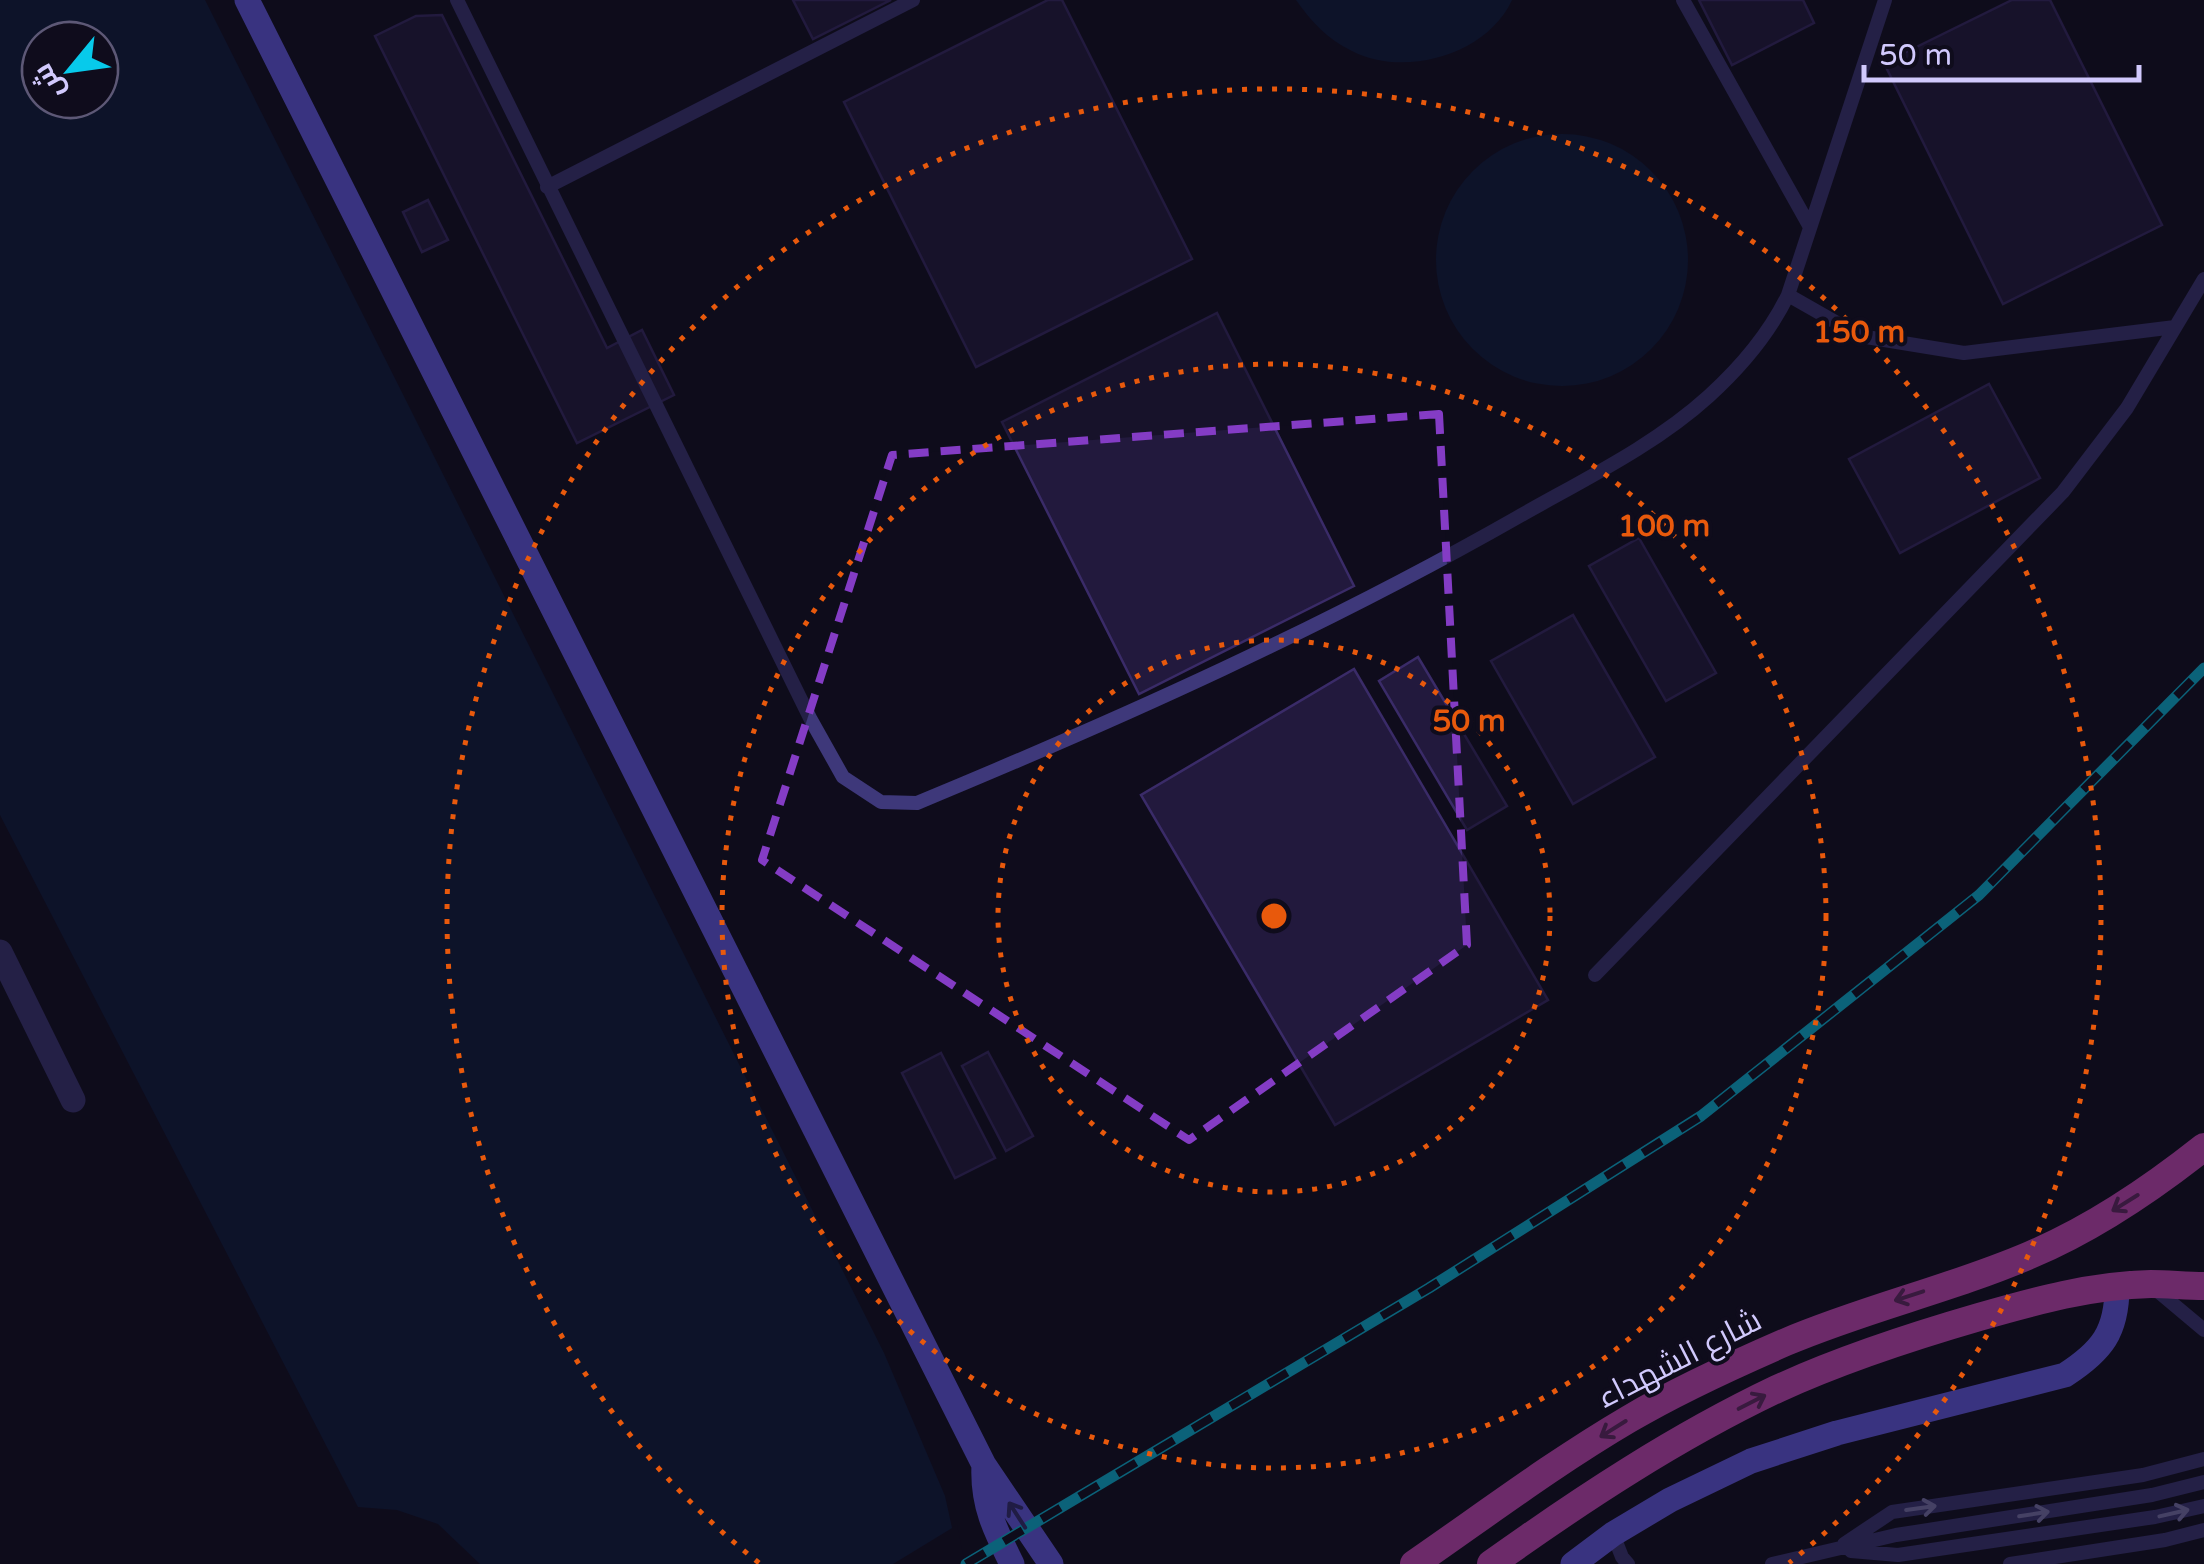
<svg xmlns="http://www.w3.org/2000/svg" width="2204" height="1564" font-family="'Varela Round',Cairo,sans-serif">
<rect width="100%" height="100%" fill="#0f0c1c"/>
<path fill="#0c1b3b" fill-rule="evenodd" d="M0,0h205l679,1353 61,143 15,68h-480l-42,-40 -41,-14 -39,-3 -358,-692zM40,40h60v60h-60z
M1296,0h216c-25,55 -108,78 -160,51 -25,-12 -41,-30 -56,-51z
M1436 260a126 126 0 1 1 252 0a126 126 0 1 1-252 0Z"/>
<path fill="#0f0c1c" d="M957,1525l8,39h-72z"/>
<path fill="#22193d" stroke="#3a2b68" stroke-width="2.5" d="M793,0h98l-78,39z
M1048,0h14l130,259 -216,108 -132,-265z
M1699,0h104l11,23 -82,42z
M2012,0h38l112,225 -159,79 -119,-241z
M442,15l165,333 35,-18 32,65 -97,48 -202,-407 41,-20z
M428,200l20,40 -26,12 -19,-40z
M1217,313l137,273 -215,108 -137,-272z
M1989,384l51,94 -140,75 -51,-94z
M1639,538l77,135 -50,28 -77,-135z
M1573,615l82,142 -82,47 -82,-143z
M1418,657l89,149 -40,24 -88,-149z
M1354,669l194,331 -213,125 -194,-330z
M988,1052l45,84 -27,15 -44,-85z
M941,1053l54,105 -40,20 -53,-105z"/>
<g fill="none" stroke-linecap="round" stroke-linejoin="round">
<path stroke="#3e387a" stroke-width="14" d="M457,0l354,720 32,57 38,25 36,1c205,-85 408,-176 601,-286 65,-37 136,-71 191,-121 33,-30 60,-62 79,-101l97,-295
M1683,0l127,227
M547,187l366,-187
M1788,295l72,41 104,17 211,-26
M1595,975l468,-483 64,-84 77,-129
M2154,1288l50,42
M1613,1534l9,23 6,7
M1844,1544l48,-32 251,-37 61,-16
M1851,1551l47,4 257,-38 49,-11
M1772,1564l124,-29 256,-40 52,-13
M2010,1564l155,-24 39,-10"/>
<path stroke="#3e387a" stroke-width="25" d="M0,952l73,148"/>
<path stroke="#6e63fa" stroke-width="25" d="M247,0l737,1465 67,99
M984,1465c-2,39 11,65 28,99
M1573,1564l40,-30 57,-34 81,-39 86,-28 228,-58c37,-24 52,-43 52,-88"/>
<path stroke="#de4ec8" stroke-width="28" d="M1414,1564c71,-49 140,-101 215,-145 49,-29 104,-54 157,-77 80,-34 165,-53 244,-87 62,-26 121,-66 174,-108
M1491,1564c91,-65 185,-127 286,-175 65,-30 133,-52 202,-72 56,-16 113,-32 172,-33 17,0 35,2 53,2"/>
<g stroke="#07caeb" stroke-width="11">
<path id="rail" d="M966,1564l463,-276 272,-172 278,-221 225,-227"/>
</g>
<use href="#rail" stroke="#0f0c1c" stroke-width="8" stroke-dasharray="22" stroke-linecap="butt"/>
</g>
<defs><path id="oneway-shaft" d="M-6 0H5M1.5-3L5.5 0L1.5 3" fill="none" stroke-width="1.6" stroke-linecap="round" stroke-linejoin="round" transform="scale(2.5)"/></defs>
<g stroke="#6c2a69">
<use href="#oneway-shaft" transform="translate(2125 1203) rotate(148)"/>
<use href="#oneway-shaft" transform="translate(1909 1296) rotate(162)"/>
<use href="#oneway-shaft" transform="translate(1752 1402) rotate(-27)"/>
<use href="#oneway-shaft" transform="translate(1613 1429) rotate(148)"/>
</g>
<g stroke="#8880bc">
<use href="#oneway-shaft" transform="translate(1921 1508) rotate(-8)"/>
<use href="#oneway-shaft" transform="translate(2174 1513) rotate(-13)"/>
<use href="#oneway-shaft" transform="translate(2034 1514) rotate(-9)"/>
</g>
<use stroke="#352f75" href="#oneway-shaft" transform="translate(1017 1515) rotate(-123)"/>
<path d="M0 0H2204V1564H0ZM1439,414l28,531 -278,195 -427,-280 130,-405z" fill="#0f0c1c" fill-opacity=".55" fill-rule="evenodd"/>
<path fill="none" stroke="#843cc5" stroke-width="8" stroke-dasharray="20 12" stroke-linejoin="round" d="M1439,414l28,531 -278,195 -427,-280 130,-405z"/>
<g fill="none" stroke="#e8590c" stroke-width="5" stroke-dasharray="5 10">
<circle cx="1274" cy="916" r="276"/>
<circle cx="1274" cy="916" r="552"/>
<path d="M759 1563A827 827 0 1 1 1789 1563"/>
</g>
<g text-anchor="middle" stroke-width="8" stroke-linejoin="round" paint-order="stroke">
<g font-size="32" fill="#d1c9fd" stroke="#0f0c1c">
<text transform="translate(1679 1358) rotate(-27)" y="11">شارع الشهداء</text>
</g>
</g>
<circle cx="1274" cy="916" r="15" fill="#e8590c" stroke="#0f0c1c" stroke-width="5"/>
<g font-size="30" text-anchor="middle" font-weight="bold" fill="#e8590c" stroke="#0f0c1c" stroke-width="8" stroke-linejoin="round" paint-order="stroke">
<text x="1859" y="342">150 m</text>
<text x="1664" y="536">100 m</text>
<text x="1469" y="731">50 m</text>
</g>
<g transform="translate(70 70) rotate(241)"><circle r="48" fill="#0f0c1c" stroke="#5d5876" stroke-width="2.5"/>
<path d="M0-8L18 38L0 25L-18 38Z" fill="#07caeb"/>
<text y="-15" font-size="28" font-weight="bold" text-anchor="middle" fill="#d1c9fd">ش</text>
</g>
<path d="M1864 65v15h275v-15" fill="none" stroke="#d1c9fd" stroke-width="5"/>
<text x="1879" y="65" font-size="30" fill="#d1c9fd" stroke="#0f0c1c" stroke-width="8" paint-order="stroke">50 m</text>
</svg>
